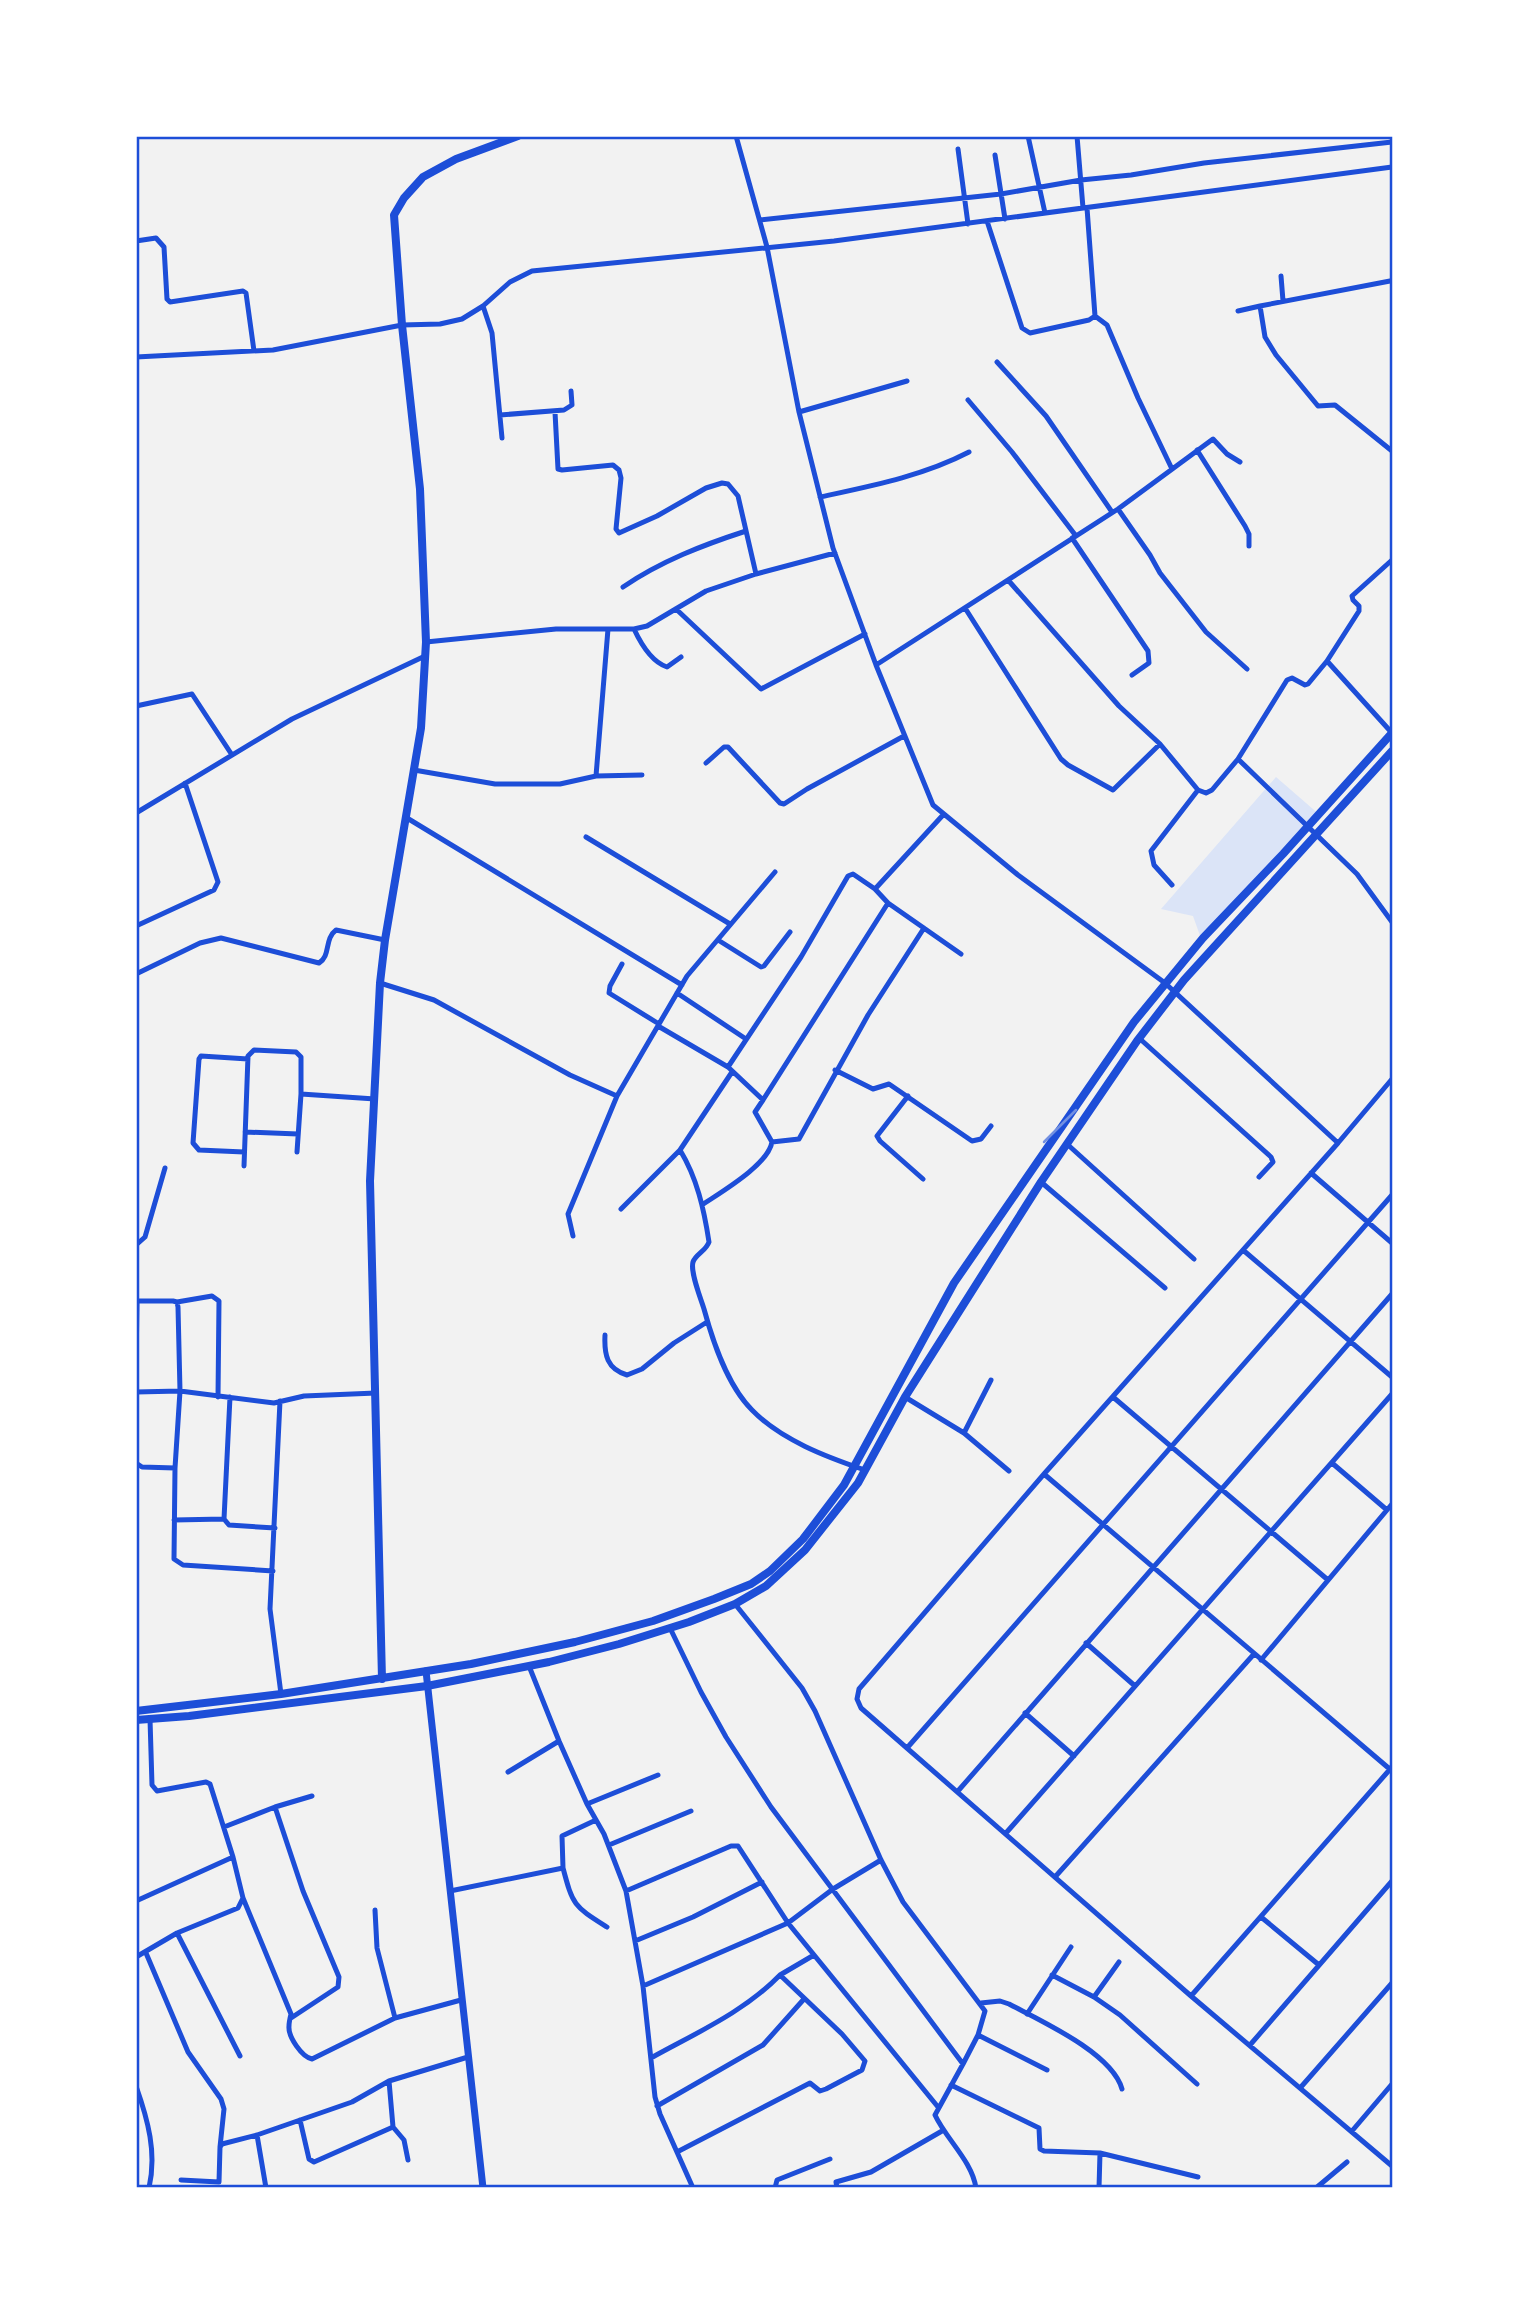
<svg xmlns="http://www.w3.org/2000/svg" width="1529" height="2324" font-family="Karla,sans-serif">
<rect width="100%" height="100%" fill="#f2f2f2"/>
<path fill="#dbe4f7" d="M1276,777l45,39 -118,128 -10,-28 -32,-7z"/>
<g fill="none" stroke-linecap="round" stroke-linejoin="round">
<path stroke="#1d4ed8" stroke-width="5" d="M736,136l31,111 32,165 34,136 43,117 57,140 85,70 147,108 173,160 54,-64
M1028,136l17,77
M1077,136l6,72
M958,149l10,75
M995,155l10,64
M1087,208l8,108 12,9 31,73 34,71
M760,220l241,-26 80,-14 50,-5 73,-12 188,-21
M987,221l35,107 8,5 59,-13 6,-4
M136,241l20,-3 8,9 3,52 3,3 73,-11 3,2 8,58
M1281,276l2,25
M1390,281l-130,25 5,31 11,18 42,51 17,-1 57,46
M483,306l9,27 10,105
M1238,311l22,-5
M136,357l137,-7 129,-25 38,-1 22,-5 21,-13 27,-24 22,-11 302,-30 558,-74
M997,362l49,54 66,96
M968,400l44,52 64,84
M555,412l3,57 4,1 51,-5 6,5 2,8 -5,51 3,4 38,-17 49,-28 16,-5 6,1 10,12 18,78
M799,412l108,-31
M500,415l64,-5 8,-5 -1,-14
M1197,450l48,76 4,8v12
M820,497c51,-11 103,-21 149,-45
M1118,509l32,46 10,18 46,59 41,37
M1072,538l76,113 1,12 -17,12
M1008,580l111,126 41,38 38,46 8,3 6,-3 26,-31 49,-79 5,-2 13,7 3,-1 19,-23
M623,587c38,-26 80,-42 123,-56
M965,608l96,151 7,6 45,25 47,-46
M676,609l85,80 104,-55
M634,629c7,15 18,33 33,38l14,-10
M426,642l130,-13h78l13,-3 59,-35 50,-17 79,-21
M876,665l242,-156 95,-70 14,15 13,8
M136,706l56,-12 40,61
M1392,733l-65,-72 32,-50v-5l-6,-6 -1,-4 40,-36
M1238,759l119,115 35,48
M706,763l18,-16h4l52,56 4,1 23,-15 97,-53
M414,770l81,14h65l36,-8 46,-1
M596,776l12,-147
M136,813l156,-94 133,-63
M407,818l275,167
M586,837l144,87
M1172,885l-18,-20 -3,-14 47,-61
M888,903l73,51
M136,926l78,-36 4,-8 -33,-99
M718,940l43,27 3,-1 26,-34
M622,964l-12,22 -1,7 50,31
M136,974l64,-31 21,-5 98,25c12,-7 5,-24 17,-33l49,10
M380,983l54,17 136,75 47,21 70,-120 88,-104
M677,993l69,46
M658,1026l70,41 35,33 125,-197 -13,-14 68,-74
M1139,1038l132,119 2,5 -14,15
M728,1067l73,-110 47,-81 5,-2 22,15
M835,1070l38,19 16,-5 83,57 9,-2 10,-13
M908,1096l-31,40 3,5 43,38
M763,1100l-8,12 17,30 27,-3 69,-124 56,-87
M245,1132l53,2
M1338,1143l-294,331 -185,215 -2,10 4,9 330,288 201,170
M1067,1144l127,115
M680,1150l52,-78
M244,1152l-45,-2 -6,-7 6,-84 2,-3 47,3
M297,1152l4,-58
M244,1166l4,-110 6,-6 42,2 5,5v37l74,5
M1311,1173l81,70
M1041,1182l124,106
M702,1205c19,-13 66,-40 70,-63
M621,1209l59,-59c17,28 24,59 29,92 -3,9 -13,12 -16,20 -3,10 8,37 11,47 9,33 23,76 48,101 29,30 75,47 113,60
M573,1236l-5,-22 49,-118
M136,1245l9,-8 20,-69
M1243,1250l149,127
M136,1301h37l4,1 1,5 2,84 -5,77 -1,91 9,6 90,6
M177,1302l35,-6 7,5 -1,96
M605,1335c-1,20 2,34 22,40l15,-6 32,-26 33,-21
M136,1368l1,-68
M136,1392l44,-1 94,12 30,-7 72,-3
M230,1397l-6,122 5,6 46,3
M905,1397l59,36 45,38
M1113,1397l215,183
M280,1401l-10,208 11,85
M964,1433l27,-53
M136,1463l6,4 33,1
M1332,1463l55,47
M1044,1474l348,297
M174,1520l50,-1
M735,1604l67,84 13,23 66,149 22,42 82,109 -7,24 -15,29 -28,51c11,24 37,46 41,73
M670,1628l31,64 25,45 45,70 192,257
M1086,1643l49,43
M1261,1660l131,-156
M529,1666l30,75 28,63 17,30 22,57 17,95 12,111 5,17 33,74
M1025,1713l49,43
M907,1748l485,-553
M508,1772l51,-31
M958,1791l434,-497
M587,1804l71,-29
M275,1807l28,84 36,86 -1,10 -47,31
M224,1827l51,-20 37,-11
M1006,1833l386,-439
M609,1845l82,-34
M563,1868c10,38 11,38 44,59
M1055,1877l199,-223
M450,1891l113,-23 -1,-32 34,-16
M626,1891l105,-45h7l50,77 150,184
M243,1898l48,116c-1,4 -2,8 -2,12 -1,11 13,31 23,33l83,-41 -18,-70 -2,-38
M136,1901l97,-44 -23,-73 -4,-2 -49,9 -5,-6 -2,-66
M1261,1917l58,48
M177,1933l63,123
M635,1941l58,-24 69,-35
M146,1953l42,99 33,47 3,10 -4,38
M136,1957l41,-24 61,-25 5,-10 -10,-41
M780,1975l34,-20
M1052,1975l42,22 26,18 77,69
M643,1986l145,-63 45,-34 48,-29
M1191,1996l201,-229
M1094,1997l25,-35
M981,2003l19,-2 9,3c32,17 103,49 113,85
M1027,2014l44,-67
M395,2018l66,-18
M978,2035l69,35
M1250,2045l142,-164
M651,2058c45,-25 93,-46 129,-83l62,59 23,27 -3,9 -36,19 -6,2 -10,-8 -133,69
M389,2081l4,46 11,13 4,20
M951,2085l88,43 1,21 4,2 56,2
M136,2086c12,34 21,67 13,102
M1301,2087l91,-104
M657,2106l106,-61 41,-46
M300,2120l9,39 5,3 79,-35
M1352,2131l40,-47
M181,2180l38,2 1,-35 2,-3 35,-9
M266,2188l-9,-53 95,-33 37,-21 79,-24
M775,2188l2,-8 53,-21
M837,2188l-1,-6 35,-10 71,-41
M1099,2188l1,-35 98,24
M1316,2188l31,-26"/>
<path stroke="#1d4ed8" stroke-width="7" d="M426,1671l57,517"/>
<path stroke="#1d4ed8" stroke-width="8" d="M382,1679l-12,-498 10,-198 5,-43 36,-212 5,-86 -6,-153 -18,-164 -8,-110 10,-17 19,-21 33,-18 62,-23
M136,1711l145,-17 190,-30 104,-22 78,-21 61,-22 37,-15 19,-13 33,-32 41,-54 110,-202 180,-261 69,-84 80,-84 109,-121
M136,1720l53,-4 238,-30 122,-24 70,-18 70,-22 46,-18 31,-18 39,-36 53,-67 47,-86 136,-215 96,-141 47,-61 208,-229"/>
<path stroke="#7290e2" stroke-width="2.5" d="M1044,1142l32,-32"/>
</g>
<rect width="1529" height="2324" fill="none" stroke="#ffffff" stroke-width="276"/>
<rect x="138" y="138" width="1253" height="2048" fill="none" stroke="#1d4ed8" stroke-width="2.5"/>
</svg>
